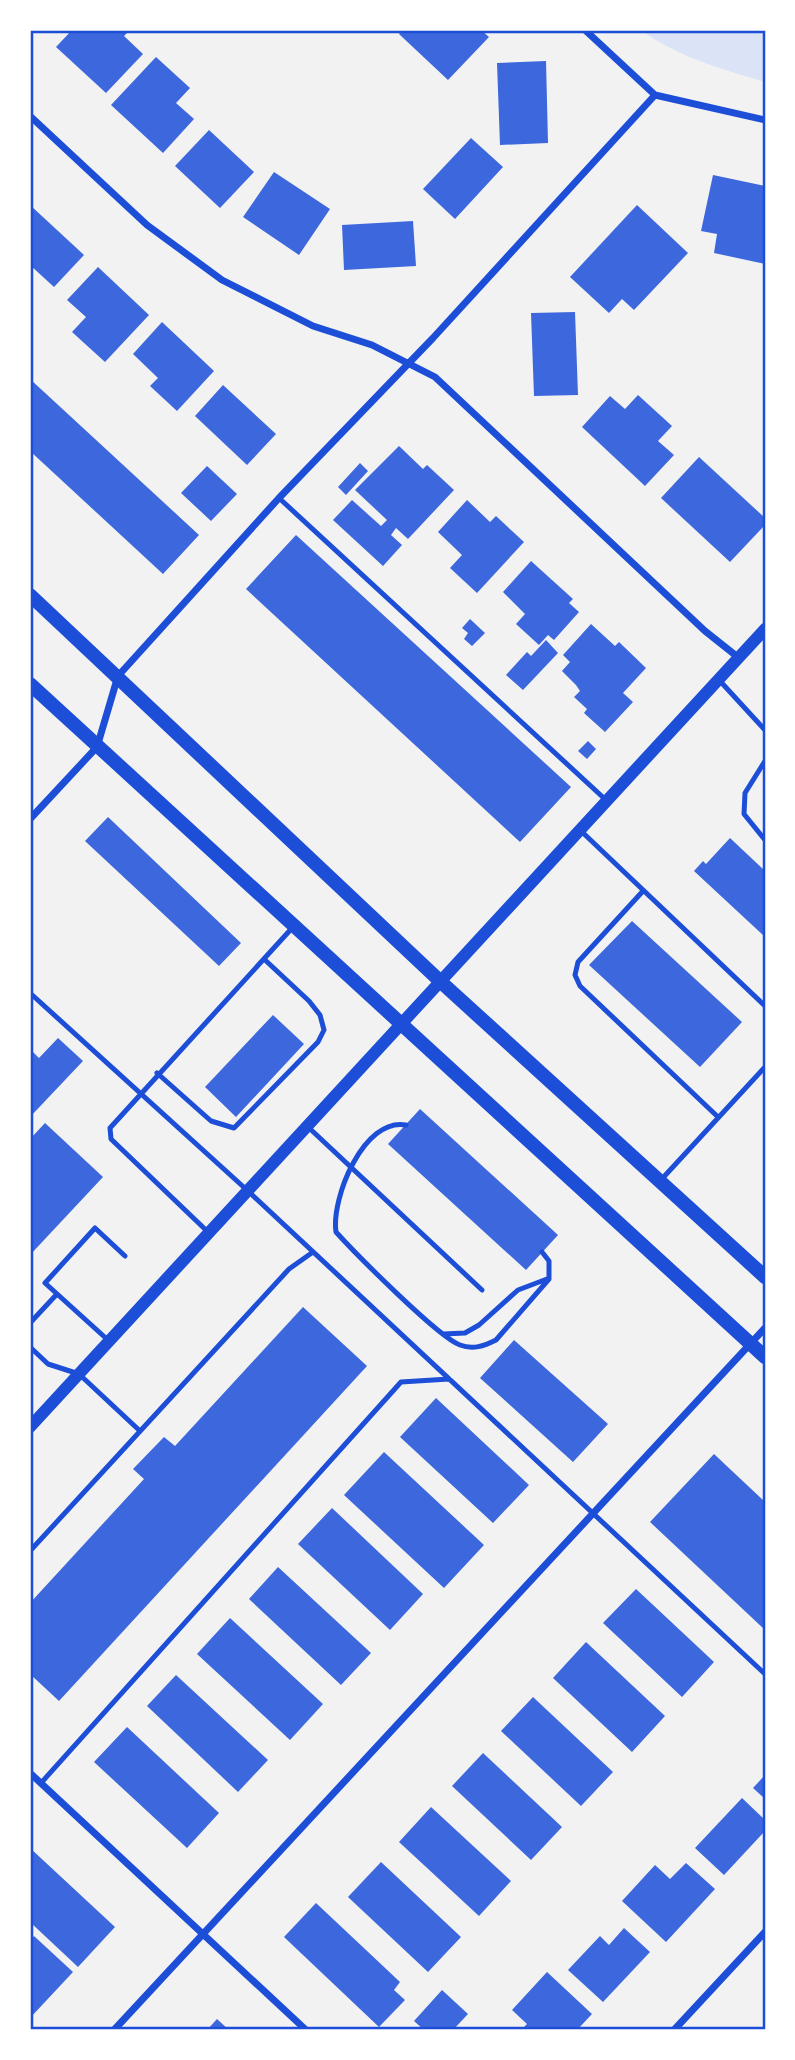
<svg xmlns="http://www.w3.org/2000/svg" width="795" height="2060" font-family="Overpass,sans-serif">
<rect width="100%" height="100%" fill="#f2f2f2"/>
<path fill="#dbe4f7" d="M641,30h124v52c-43,-13 -88,-25 -124,-52z"/>
<path fill="#3d67dc" d="M72,30h58l-6,6 19,18 -37,39 -50,-46z
M402,30h79l8,7 -41,43 -49,-46z
M156,57l34,31 -14,15 18,16 -31,34 -52,-48z
M546,61l2,82 -48,2 -3,-82z
M209,130l45,42 -34,36 -45,-42z
M471,138l32,29 -48,52 -32,-30z
M274,172l56,37 -31,46 -56,-38z
M713,175l52,11v78l-51,-11 3,-19 -16,-3z
M30,205l54,50 -30,32 -24,-22z
M637,205l51,48 -54,57 -12,-11 -13,14 -39,-36z
M413,221l3,45 -72,4 -2,-45z
M98,267l51,48 -44,47 -33,-30 14,-15 -19,-17z
M575,312l3,83 -44,1 -3,-83z
M162,322l52,49 -37,40 -27,-25 8,-8 -25,-24z
M30,379l169,156 -36,39 -133,-123z
M223,385l53,49 -29,31 -52,-49z
M638,395l34,31 -14,15 16,14 -29,31 -63,-59 28,-31 15,13z
M399,446l24,23 4,-4 27,25 -46,49 -12,-11 -5,7 11,10 -19,21 -50,-46 19,-20 29,26 6,-6 -32,-30z
M699,457l66,61v7l-35,37 -69,-64z
M360,463l8,8 -22,24 -8,-8z
M207,466l30,28 -26,27 -30,-28z
M467,500l23,22 6,-6 28,26 -47,51 -27,-25 12,-13 -24,-23z
M296,535l275,252 -51,55 -274,-253z
M531,561l42,38 -4,4 10,9 -25,28 -6,-5 -9,10 -23,-21 9,-10 -22,-22z
M470,619l15,14 -13,13 -8,-7 4,-6 -6,-5z
M591,624l24,22 4,-4 27,26 -23,25 10,9 -28,30 -21,-19 3,-4 -13,-12 6,-6 -4,-6 -14,-14 8,-9 -7,-7z
M546,640l12,13 -35,37 -17,-15 21,-23 4,4z
M588,741l8,8 -9,10 -9,-8z
M108,817l133,126 -22,23 -134,-125z
M730,838l35,33v66l-71,-66 9,-10 3,3z
M632,921l110,101 -42,45 -111,-102z
M273,1015l31,29 -68,73 -31,-30z
M58,1038l25,23 -53,56v-68l9,9z
M420,1109l138,126 -32,35 -138,-126z
M45,1123l58,54 -73,78v-116z
M303,1307l64,59 -308,335 -29,-27v-71l114,-124 -11,-10 31,-32 11,9z
M514,1340l94,84 -35,38 -93,-84z
M436,1398l93,87 -36,38 -93,-86z
M384,1452l100,93 -40,43 -100,-93z
M714,1454l51,48v128l-115,-108z
M332,1508l91,86 -33,36 -92,-86z
M278,1567l93,86 -30,32 -92,-86z
M636,1589l78,73 -32,35 -79,-74z
M230,1618l93,86 -33,36 -93,-86z
M586,1642l79,74 -33,36 -79,-74z
M176,1675l92,85 -30,32 -91,-86z
M533,1697l80,75 -32,34 -80,-75z
M127,1727l92,86 -32,35 -93,-86z
M483,1753l79,74 -31,33 -79,-74z
M765,1775v24l-12,-11z
M742,1798l23,22v11l-41,44 -29,-27z
M431,1807l80,74 -32,35 -80,-74z
M30,1848l85,79 -37,40 -48,-45z
M381,1862l80,75 -33,35 -80,-75z
M686,1863l29,26 -49,53 -44,-41 33,-36 15,14z
M316,1903l84,79 -6,8 11,10 -26,27 -95,-90z
M624,1928l26,24 -47,50 -35,-32 32,-34 9,9z
M34,1936l39,36 -43,46v-77z
M547,1972l45,42 -15,16h-56l6,-6 -15,-14z
M442,1990l26,24 -15,16h-29l-10,-9z
M217,2019l12,11h-22z"/>
<g fill="none" stroke-linecap="round" stroke-linejoin="round">
<path stroke="#1d4ed8" stroke-width="5" d="M279,498l328,303
M720,681l45,49
M765,761l-20,32 -1,21 21,26
M580,830l185,176
M643,891l-65,71 -3,13 5,11 138,131
M30,993l218,198 517,483
M157,1073l54,48 23,7 84,-86 6,-12 -4,-15 -11,-14 -45,-42
M406,1125c-42,-8 -75,73 -70,107 19,21 102,105 124,113 13,5 24,1 36,-5l53,-61v-18l-7,-9
M307,1126l175,164
M660,1181l105,-114
M209,1233l-98,-94 -1,-11 183,-201
M30,1323l27,-29
M443,1334l22,-1 14,-8 39,-35 29,-11
M109,1341l-64,-58 50,-55 30,28
M30,1347l18,17 31,10 61,57
M30,1551l259,-282 24,-17
M41,1783l360,-401 48,-3"/>
<path stroke="#1d4ed8" stroke-width="7" d="M585,30l70,65 110,25
M30,116l117,109 75,55 91,46 59,19 63,32 270,254 34,27
M30,819l67,-72 21,-71 161,-178 154,-160 222,-243
M30,1773l276,257
M114,2030l651,-702
M674,2030l91,-98"/>
<path stroke="#1d4ed8" stroke-width="12" d="M30,1427l735,-798"/>
<path stroke="#1d4ed8" stroke-width="14" d="M30,595l411,387 324,295
M30,684l735,673"/>
</g>
<rect width="795" height="2060" fill="none" stroke="#ffffff" stroke-width="63"/>
<rect x="32" y="32" width="732" height="1996" fill="none" stroke="#1d4ed8" stroke-width="2.5"/>
</svg>
